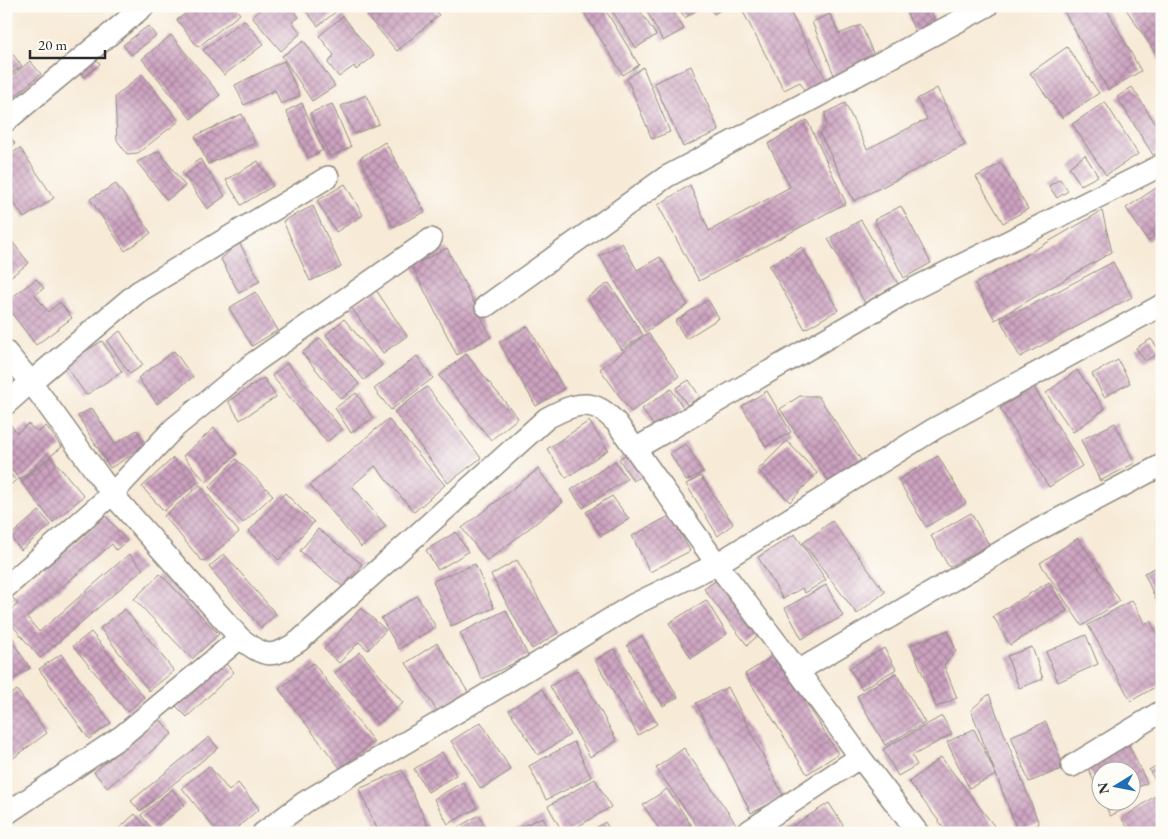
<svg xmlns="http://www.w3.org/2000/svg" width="1168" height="839" font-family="'EB Garamond',serif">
<defs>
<pattern id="building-cross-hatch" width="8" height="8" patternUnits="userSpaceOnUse" patternTransform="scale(1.25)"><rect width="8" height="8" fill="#cca2c0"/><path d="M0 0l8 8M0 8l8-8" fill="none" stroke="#a6849c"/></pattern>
</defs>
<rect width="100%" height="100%" fill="#fdfcf7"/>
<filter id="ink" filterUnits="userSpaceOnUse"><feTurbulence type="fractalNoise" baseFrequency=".02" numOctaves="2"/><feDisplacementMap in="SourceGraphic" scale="10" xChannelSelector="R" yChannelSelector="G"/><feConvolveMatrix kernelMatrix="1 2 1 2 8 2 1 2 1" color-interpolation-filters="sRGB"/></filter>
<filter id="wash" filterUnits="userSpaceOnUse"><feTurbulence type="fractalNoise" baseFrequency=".0096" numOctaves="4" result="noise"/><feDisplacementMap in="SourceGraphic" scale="20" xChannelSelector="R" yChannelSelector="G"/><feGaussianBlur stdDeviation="1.12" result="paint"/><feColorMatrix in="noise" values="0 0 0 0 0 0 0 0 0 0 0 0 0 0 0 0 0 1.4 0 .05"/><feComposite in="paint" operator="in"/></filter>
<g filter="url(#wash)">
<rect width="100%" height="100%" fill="#f7ead7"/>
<g id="blocks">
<path fill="url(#building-cross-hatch)" d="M195,6h39l6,8 -42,33 -21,-27z
M264,6h12l5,5 5,-5h4l9,11 -7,5 9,11 -20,18 -29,-34z
M302,6h41l-25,20z
M378,6h53l8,9 -42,36 -30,-35z
M580,6h23l36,59 -16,10z
M609,6h28l19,29 -20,13z
M644,6h26l14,23 -21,12z
M677,6h25l-17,12z
M709,6h17l-12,8z
M740,6h47l42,79 -21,12 -8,-15 -16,8z
M904,6h24l9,18 -21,10z
M1061,6h44l36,65 -33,19z
M1124,6h34l4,5v52z
M830,14l9,20 22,-9 15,35 -41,17 -23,-55z
M343,16l31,40 -18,14 -2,-4 -15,11 -11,-14 6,-8 -15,-19z
M244,20l20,24 -40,31 -21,-25z
M148,26l8,10 -25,19 -8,-10z
M171,35l49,60 -29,24 -49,-60z
M304,41l31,45 -23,15 -30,-45z
M6,46l16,20 -16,12z
M1067,47l32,46 -37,25 -32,-45z
M94,56l6,8 -16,13 -6,-8z
M30,61l11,13 -27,23 -8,-10v-6z
M284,61l16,35 -19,8 -6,-14 -31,15 -9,-20z
M691,66l28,65 -36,16 -29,-64z
M643,67l27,65 -18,7 -25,-60z
M142,74l37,47 -41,32 -11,1 -10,-14 -2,-43z
M1132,87l30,47v15l-9,6 -36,-58z
M937,88l28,57 -111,56 -34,-67 6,-9 -1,-12 20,-10 22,46 60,-30 -10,-20z
M366,95l13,29 -25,10 -13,-28z
M1105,102l33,52 -32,21 -34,-51z
M302,103l21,47 -15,8 -22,-47z
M332,104l19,43 -21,10 -20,-44z
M242,114l13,29 -47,21 -13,-28z
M807,120l39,83 -147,78 -41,-76 32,-20 19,46 81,-44 -22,-43z
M6,131l9,13 -9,6z
M385,142l40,70 -32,15 -33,-69z
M20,148l34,50 -30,20 -18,-27v-34z
M159,151l26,35 -18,14 -30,-38z
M1085,155l13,21 -17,9 -12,-18z
M200,159l25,37 -18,13 -25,-37z
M258,161l15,25 -32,19 -15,-25z
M1001,163l27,46 -25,14 -27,-46z
M1060,179l8,12 -11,7 -8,-12z
M116,184l35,49 -26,18 -35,-52z
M345,184l18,31 -27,17 -19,-31z
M1162,184v47l-14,10 -22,-33z
M313,206l28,61 -31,14 -27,-60z
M901,206l30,57 -27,15 -30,-58z
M1102,211l10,41 -117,68 -20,-36z
M861,220l37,64 -33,19 -37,-64z
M6,234l23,29 -23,17z
M239,242l21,39 -21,12 -18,-34z
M622,243l15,27 23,-13 28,48 -43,27 -45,-76z
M802,247l36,63 -33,19 -36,-63z
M447,248l44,89 -34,18 -45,-89z
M1113,262l19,35 -112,60 -19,-36z
M36,279l8,9 -9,7 13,17 12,-10 12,16 -36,27 -30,-39v-4z
M609,283l34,52 -21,15 -35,-53z
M376,290l31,46 -24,17 -32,-46z
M255,292l23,38 -26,16 -23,-38z
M708,300l11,18 -33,21 -11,-18z
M344,319l38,46 -18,15 -38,-45z
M528,326l36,63 -28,17 -37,-64z
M120,331l23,34 -13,9 -23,-33z
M648,333l31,43 -48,36 -31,-43z
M320,338l39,46 -18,15 -39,-46z
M1151,339l10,13 -16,9 -9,-13z
M102,341l20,31 -36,23 -21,-31z
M174,351l19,26 -36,27 -19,-26z
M466,354l52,64 -27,22 -52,-64z
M417,356l16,22 -42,32 -17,-21z
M1118,360l12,23 -26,14 -12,-23z
M287,363l55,66 -15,13 -55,-66z
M1077,370l28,39 -32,23 -27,-39z
M264,378l12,19 -36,23 -12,-19z
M689,380l11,17 -13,8 -11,-17z
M427,387l54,71 -33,25 -54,-71z
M1034,387l48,79 -33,21 -49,-79z
M671,389l13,20 -29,19 -13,-19z
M767,391l24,41 -25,15 -24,-41z
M356,393l17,25 -22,15 -16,-25z
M800,396h18l43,64 -32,22 -49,-73z
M92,408l23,36 22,-14 10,16 -37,22 -32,-52z
M388,419l57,66 -31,27 -39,-46 -23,20 34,40 -25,21 -51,-62z
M589,421l19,29 -42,28 -19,-29z
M1115,423l20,40 -35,18 -19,-41z
M10,424l7,9 11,-9 10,8 8,-6 16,21 -42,33 -14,-17v-36z
M214,428l23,26 -31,28 -23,-26z
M787,441l30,32 -27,29 -32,-32z
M686,444l17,28 -17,9 -16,-28z
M631,451l14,23 -12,7 -14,-22z
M938,456l28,47 -40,24 -28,-47z
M51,457l33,39 -31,26 -32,-40z
M173,458l23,25 -32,28 -22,-24z
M236,459l37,36 -30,28 -34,-36z
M615,461l12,18 -44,29 -12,-18z
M6,469l10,11 -10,9z
M538,469l25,33 -76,59 -25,-33z
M701,476l32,48 -15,12 -32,-52z
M200,485l39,47 -34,29 -4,-1 -37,-44z
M285,493l29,29 -35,38 -30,-29z
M612,496l17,23 -28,17 -15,-24z
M39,511l12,14 -30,25 -11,-14z
M971,513l18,32 -40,22 -18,-31z
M671,515l19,36 -40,21 -18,-36z
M106,516l21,25 -11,9 -4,-6 -85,73 12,15 90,-78 14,15 -103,89 -34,-40v-4l12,-10 -6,-7z
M832,521l53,71 -28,22 -54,-71z
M318,529l44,35 -19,23 -43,-36z
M456,532l12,20 -30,18 -12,-20z
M795,534l31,46 -21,13 -3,-5 -19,11 -25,-42z
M1078,538l42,63 -38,25 -42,-63z
M224,554l52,60 -15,14 -52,-61z
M517,560l41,73 -26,16 -41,-74z
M475,564l19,44 -43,18 -18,-45z
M1162,565v48l-18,-40z
M160,574l59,60 -27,25 -58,-60z
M718,579l42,55 -13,11 -43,-56z
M1049,582l18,29 -57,34 -17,-29z
M826,585l17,31 -41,23 -17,-31z
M417,596l19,31 -37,22 -18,-31z
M706,600l21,34 -36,24 -22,-35z
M1132,600l13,24 5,-3 12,21v41l-31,18 -43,-76z
M361,608l25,22 -18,20 -9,-8 -20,21 -15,-14z
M125,609l49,62 -25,20 -49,-63z
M506,610l22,46 -46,23 -22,-46z
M948,630l8,21 -12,14 13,33 -21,9 -25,-62z
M6,632l24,36 -24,16z
M91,632l53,65 -17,15 -54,-66z
M1086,635l12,29 -40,18 -12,-30z
M642,636l36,61 -15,9 -36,-61z
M437,643l31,49 -31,19 -31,-48z
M1032,647l11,32 -24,9 -12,-32z
M884,648l12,21 -34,20 -13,-21z
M614,649l43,75 -19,11 -43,-75z
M360,652l43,51 -25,21 -43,-51z
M61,654l50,69 -22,16 -50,-70z
M776,654l62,100 -31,20 -62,-100z
M222,660l12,12 -47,45 -11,-11z
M313,663l61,79 -34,26 -61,-79z
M578,670l39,71 -27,16 -40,-71z
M896,673l29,50 -40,22 -28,-49z
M728,687l56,110 -33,16 -55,-110z
M542,689l28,46 -32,20 -29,-45z
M17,690l30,43 -35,26 -6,-7v-54z
M989,694l50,130 -21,8 -47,-122z
M942,716l10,18 -40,22 5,9 -19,11 -15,-27z
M159,718l13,16 -65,54 -13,-16z
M481,722l30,48 -30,19 -30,-48z
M1046,722l18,46 -35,14 -18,-46z
M974,729l22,46 -27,13 -22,-46z
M209,737l9,11 -78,63 -9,-10z
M1126,739l21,44 -17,8v-19h-30v23l-16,-36z
M574,742l17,35 -45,23 -17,-34z
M684,748l52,76 -12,9h-22l-46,-65z
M442,752l14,23 -28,17 -14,-23z
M941,757l57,74 -2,2h-48l-39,-51z
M1162,762v29l-13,-21z
M209,766l20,25 9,-8 21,26 -28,24h-13l-36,-45z
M402,770l29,63h-52l-20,-44z
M595,779l16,28 -44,26h-4l-15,-27z
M463,782l14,26 -29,16 -14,-25z
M172,789l13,16 -32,25 -12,-15z
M667,789l24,36 -12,8h-17l-19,-28z
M1155,796l7,9v28h-31l-9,-14z
M1104,802h22l3,5 -19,9z
M829,803l19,30h-67z
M135,814l16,19h-37z
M479,815l10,18h-34l-2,-3z
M543,817l7,16h-43z
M605,822l7,11h-23z"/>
</g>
</g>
<g filter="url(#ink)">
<use href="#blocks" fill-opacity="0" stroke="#918a81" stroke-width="1"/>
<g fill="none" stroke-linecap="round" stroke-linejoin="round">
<g stroke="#918a81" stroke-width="24">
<path id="minor" d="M6,121l138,-115
M486,306l180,-129 321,-171
M6,352l25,30 81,112 128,144c25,20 32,21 59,3l248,-223c15,-8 36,-19 53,-9 6,3 11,9 16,13l101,142 81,107 62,86 58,76
M6,404l25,-22 107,-90 190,-115
M635,449l270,-156 257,-128
M6,587l106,-93 62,-66 81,-66 176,-123
M798,671l238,-140 126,-66
M1072,766l90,-55
M6,814l116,-78 118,-98
M263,833l42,-31 179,-106 149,-91 84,-41 217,-135 228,-124
M746,833l114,-76"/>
</g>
<use href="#minor" stroke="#fff" stroke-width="21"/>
</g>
</g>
<rect width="1168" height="839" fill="none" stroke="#fdfcf7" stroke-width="25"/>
<g transform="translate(1116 786) rotate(260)"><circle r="24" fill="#fdfcf7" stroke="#a9a8a5"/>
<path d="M0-4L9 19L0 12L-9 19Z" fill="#1f6fb2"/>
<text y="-8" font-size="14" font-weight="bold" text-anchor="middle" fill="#2b2b2b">N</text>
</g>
<path d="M30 50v8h75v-8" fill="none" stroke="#2b2b2b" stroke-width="2.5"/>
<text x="38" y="50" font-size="15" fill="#2b2b2b" stroke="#fdfcf7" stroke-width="4" paint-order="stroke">20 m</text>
</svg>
